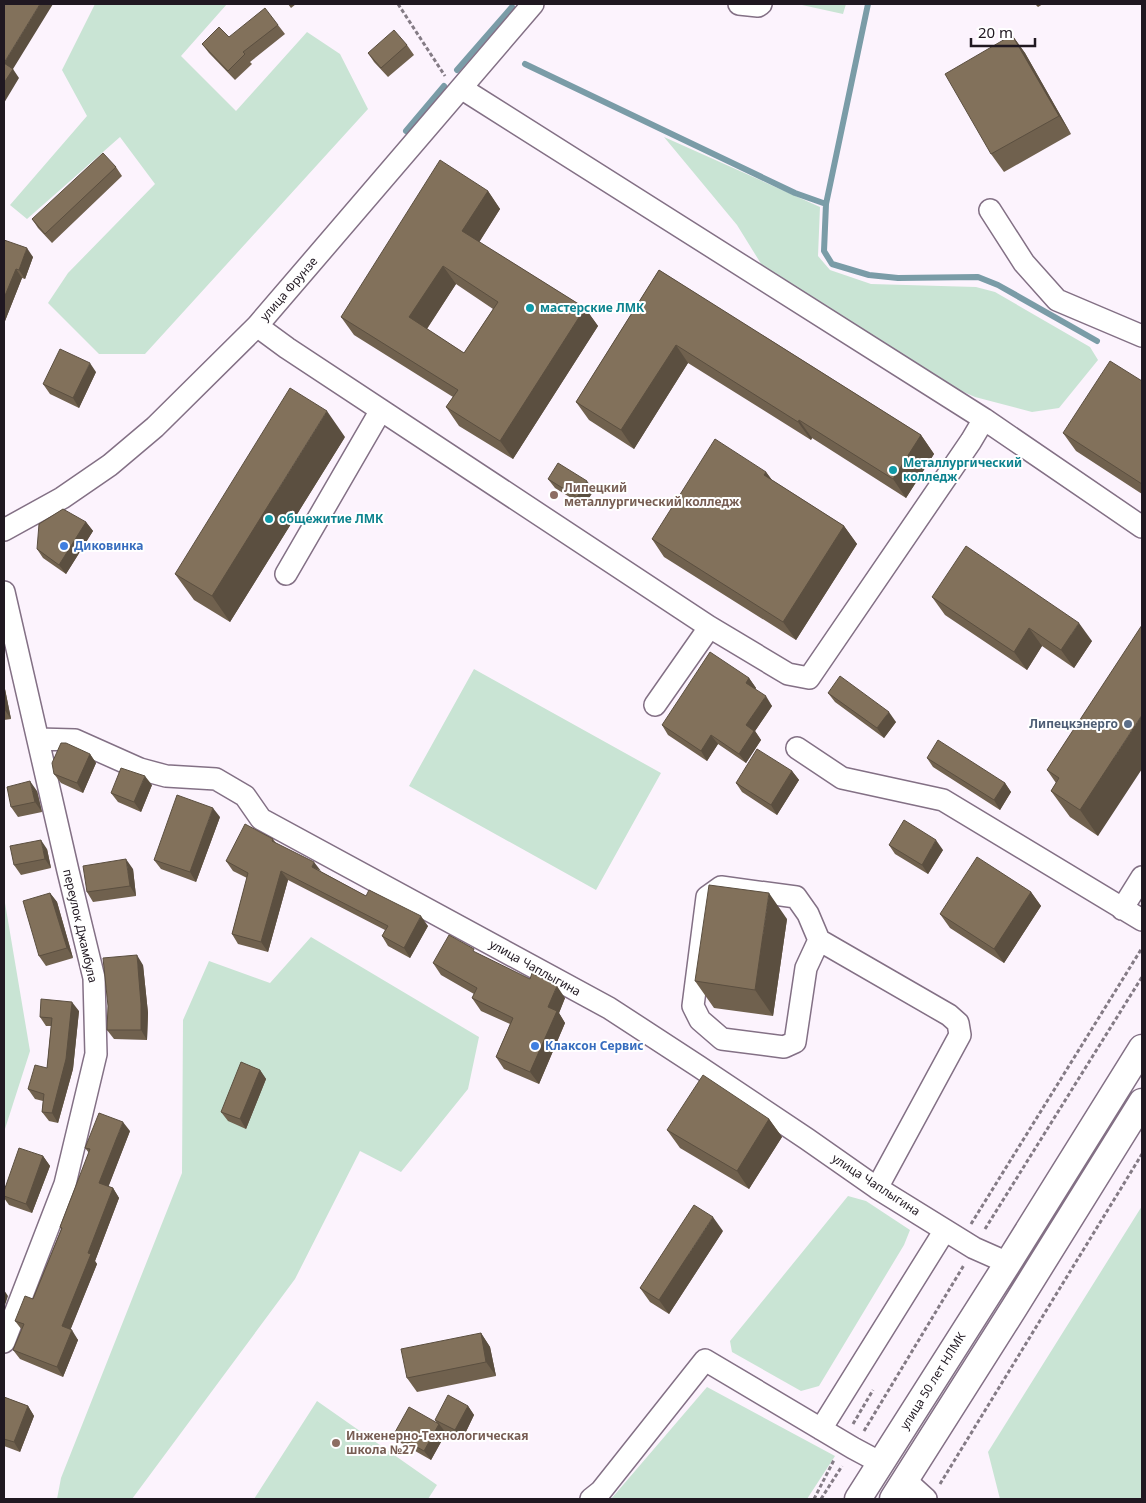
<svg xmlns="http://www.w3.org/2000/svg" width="1146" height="1503" font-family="'Noto Sans',sans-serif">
<rect width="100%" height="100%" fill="#fcf3fd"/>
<path fill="#c9e4d4" d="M95,4h132l-46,52 55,55 71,-79 33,22 28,55 -223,245h-46l-51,-51 20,-30 87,-89 -35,-47 -93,82 -17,-14 77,-89 -25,-46z
M802,4h44l-3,10 -41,-9z
M664,137l156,70 -2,49 12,14 41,14 105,3 19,5 95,55 8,13 -39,48 -27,4 -57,-15 -34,-15 -173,-107 -31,-50z
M474,669l187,104 -65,117 -187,-104z
M4,897l26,154 -26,81z
M311,937l168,100 -11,52 -67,83 -41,-21 -65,128 -163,220h-75l4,-21 121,-305 1,-153 26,-59 61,22z
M848,1196l18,5 44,29 -6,15 -85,141 -18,5 -69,-39 -2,-11z
M1142,1206v293h-142l-12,-47z
M707,1387l128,69 -28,43h-196z
M317,1401l120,84 -9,14h-174z"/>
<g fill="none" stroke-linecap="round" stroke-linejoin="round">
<path stroke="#7a9ca7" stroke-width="6" d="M868,4l-42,200 -2,47 8,13 37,11 29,3 80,-1 20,8 99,56
M525,64l270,129 31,11
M457,70l55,-63
M406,131l38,-45"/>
<g stroke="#837085" stroke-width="24">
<path id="minor" d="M739,4l19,2 3,-2
M461,88l523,331 158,108
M990,210l34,53 33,37 85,36
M257,326l30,22 421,278
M4,530l58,-32 48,-33 45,-38 102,-101 276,-322
M286,574l95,-164
M4,592l64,279 26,107 2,76 -31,130 -61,158
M655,705l49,-70 4,-9 80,48 21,4 162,-237 13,-22
M38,739l37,1 65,29 26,7 50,3 29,17 16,23 348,189 89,58 109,73 70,49 97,60 34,15
M797,748l45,30 101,22 199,120
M1122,909l20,-32
M819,940l-13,28 -11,74 -11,5 -62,-8 -22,-19 -7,-14 14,-109 14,-10 75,10 12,17 11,26 130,75 9,8 2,12 -83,153
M821,1429l124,-199
M905,1480l21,19
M591,1499l10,-8 104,-131 148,88 28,15"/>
</g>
<g stroke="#837085" stroke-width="29">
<path id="major" d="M858,1499l150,-236 134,-215
M893,1499l121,-191 128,-206"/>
</g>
<path stroke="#847b85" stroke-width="3" stroke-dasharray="4 2.5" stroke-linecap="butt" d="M398,4l47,72
M971,1224l171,-276
M985,1229l157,-252
M853,1424l20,-34
M864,1431l100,-166
M940,1484l202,-330
M814,1499l20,-39
M821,1499l21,-33"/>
<use href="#minor" stroke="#fff" stroke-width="21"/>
<use href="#major" stroke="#fff" stroke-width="26"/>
</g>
<path fill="#70614e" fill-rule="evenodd" d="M288,4h8l-5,4z
M1035,4h8l-5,3z
M278,25l7,9 -35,28 2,2 -17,16 -26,-27 -7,-9z
M1012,35l13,18 46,81 -67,38 -13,-18z
M407,45l7,10 -26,22 -14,-15 -6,-9z
M116,167l6,9 -70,67 -14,-15 -6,-9z
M488,191l12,18 -21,33 106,66 13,18 -85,133 -54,-33 -13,-19 7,-10 -99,-62 -13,-18zM456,284l37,25 -29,44 -37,-24z
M4,240l29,17 -8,22 -3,-1 -17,43 -1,-1z
M659,270l262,165 13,19 -28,44 -94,-60 -1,2 -123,-77 -54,86 -45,-29 -13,-18z
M96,372l-17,36 -29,-14 -7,-10z
M1142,381v113l-66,-43 -13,-18z
M345,437l-115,185 -36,-22 -19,-26z
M766,472l6,8 72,46 13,18 -61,96 -132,-83 -12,-18z
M548,479l46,11 -10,16 -29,-18z
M86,522l7,9 -27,43 -23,-16 -6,-9z
M932,597l160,44 -18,27 -32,-22 -15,24 -82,-55z
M1142,626l-44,210 -28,-19 -19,-26 5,-8 -9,-13z
M749,678l7,10 -1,1 17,17 -17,25 6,9 -15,23 -28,-19 -11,17 -39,-26 -6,-10z
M4,684l7,35 -7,1z
M828,693l68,29 -12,16 -49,-36z
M90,754l6,9 -13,30 -22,-10 -7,-9z
M927,758l78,25 6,9 -11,18 -67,-43z
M792,771l7,9 -22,35 -35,-23 -6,-9z
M152,785l-11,27 -23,-10 -7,-9z
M37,791l5,21 -24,5 -7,-10z
M220,817l-24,65 -35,-13 -7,-9z
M273,839l3,4 44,28 46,25 62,30 -18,32 -22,-12 -6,-10 3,-6 -97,-50 -20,72 -30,-8 -6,-10 15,-56 -14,-7 -7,-10z
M889,845l54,5 -15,24 -33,-20z
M47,849l4,19 -30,7 -7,-10z
M133,869l3,27 -43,6 -6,-10z
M1031,892l10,14 -37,57 -54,-35 -10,-14z
M50,893l7,9 16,56 -27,8 -7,-10z
M787,919l-14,97 -59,-8 -19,-27z
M477,953l88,45 -6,15 6,10 -26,61 -35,-15 -8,-12 14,-33 -29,-13 -9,-13 2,-4 -33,-19 -8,-12z
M143,965l5,48 -1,27 -33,-1 -7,-9z
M79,1011l-6,58 -15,54 -9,-2 -7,-9 1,-11 -8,-2 -7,-10 19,-21 4,-42h-5l-6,-9z
M260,1070l6,9 -20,50 -18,-8 -7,-9z
M769,1119l13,18 -33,52 -69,-41 -13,-18z
M130,1131l-22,56 5,1 6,10 -24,63 2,3 -27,66 8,10 -15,37 -43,-18 -7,-9 9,-20 -7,-9 18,-22 28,-70 -1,-2 29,-74 -4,-5z
M43,1156l7,10 -18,47 -23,-8 -5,-7v-7z
M723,1231l-54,83 -19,-12 -10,-14z
M481,1333l9,14 6,29 -79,16 -10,-14z
M4,1397l24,9 6,10 -14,36 -16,-6z
M468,1406l6,9 -12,25 -18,-9 2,2 -15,27 -30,-17 -7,-9 43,-11 -2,-3z"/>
<path fill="#5b4f40" d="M40,4h13l-40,65 6,9 -15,25v-40z
M1012,35l13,18 46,81 -12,-18z
M488,191l12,18 -25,40 -13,-18z
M27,248l6,9 -8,22 -6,-9z
M443,266l13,18 -34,52 -13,-19z
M16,269l6,9 -17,43 -1,-2v-21z
M585,308l13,18 -85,133 -13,-18z
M676,345l12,18 -54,86 -13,-19z
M90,363l6,9 -17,36 -6,-10z
M327,411l18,26 -115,185 -18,-26z
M799,420l13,18 -1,2 -13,-18z
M921,435l13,19 -28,44 -13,-19z
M766,472l13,18 -15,-15z
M587,481l7,9 -10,16 -7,-9z
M86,522l7,9 -27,43 -7,-9z
M844,526l13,18 -61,96 -13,-18z
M1079,623l13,18 -18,27 -13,-18z
M1029,628l13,18 -15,24 -13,-18z
M749,678l7,10 -3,5 -7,-10z
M4,684l7,35 -7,-10z
M766,696l6,10 -17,25 6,9 -15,23 -7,-9 7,-29z
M889,712l7,10 -12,16 -7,-10z
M1142,715v54l-44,67 -18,-26z
M711,735l7,9 -11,17 -6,-10z
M90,754l6,9 -13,30 -6,-10z
M792,771l7,9 -22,35 -6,-10z
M145,776l7,9 -11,27 -7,-10z
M30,781l7,10 5,21 -7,-10z
M1005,783l6,9 -11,18 -6,-10z
M213,808l7,9 -24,65 -6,-10z
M41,840l6,9 4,19 -6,-9z
M936,840l7,10 -15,24 -6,-9z
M126,859l7,10 3,27 -6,-10z
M314,862l7,9 -9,-4z
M281,871l7,9 -20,72 -7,-10z
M1031,892l10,14 -37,57 -10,-14z
M50,893l7,9 16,56 -6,-10z
M769,893l18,26 -14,97 -18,-26z
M421,916l7,10 -18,32 -6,-10z
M137,955l6,10 5,48 -1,27 -6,-10z
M557,986l8,12 -6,15 6,10 -26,61 -9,-12 18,-65z
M72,1002l7,9 -6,58 -15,54 -6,-10z
M260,1070l6,9 -20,50 -6,-10z
M769,1119l13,18 -33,52 -12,-18z
M123,1122l7,9 -24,62 -7,-10z
M43,1156l7,10 -18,47 -6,-9z
M113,1188l6,10 -24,63 2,3 -29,72 -6,-10 26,-73z
M713,1217l10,14 -54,83 -10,-14z
M4,1290l4,6 -4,12z
M72,1330l6,10 -15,37 -6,-10z
M481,1333l9,14 6,29 -10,-14z
M28,1406l6,10 -14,36 -6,-10z
M468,1406l6,9 -12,25 -7,-10z
M439,1424l7,9 -15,27 -7,-9z"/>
<path fill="#82715b" stroke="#5b4f40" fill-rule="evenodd" d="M4,4h36l-36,59 9,6 -9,14z
M265,8l13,17 -35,27 2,2 -17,17 -26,-27 17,-17 10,10z
M394,30l13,15 -26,23 -13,-15z
M1012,35l47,81 -68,38 -46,-80z
M103,153l13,14 -71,67 -13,-15z
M440,160l48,31 -26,40 123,77 -85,133 -54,-34 12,-17 -117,-73zM443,266l55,36 -34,51 -55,-36z
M4,240l23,8 -8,22 -3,-1 -12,29z
M659,270l262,165 -28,44 -94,-59 -1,2 -122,-77 -55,85 -45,-28z
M60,349l30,14 -17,35 -30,-14z
M1110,361l32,20v103l-79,-51z
M290,388l37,23 -115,185 -37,-22z
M715,439l51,33 -2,3 80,51 -61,96 -131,-83z
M558,463l29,18 -10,16 -29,-18z
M63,509l23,13 -27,43 -22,-16 2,-25z
M966,546l113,77 -18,27 -32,-22 -15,24 -82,-55z
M1142,625v90l-62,95 -29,-19 8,-13 -12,-8z
M710,652l39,26 -3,5 20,13 -20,29 8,6 -15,23 -28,-19 -10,16 -39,-26z
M840,676l49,36 -12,16 -49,-35z
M938,740l67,43 -11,17 -67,-42z
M61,743h5l24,11 -13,29 -23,-9 -2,-11z
M757,749l35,22 -21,34 -35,-22z
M121,768l24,8 -11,26 -23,-9z
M30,781l5,21 -24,5 -4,-20z
M177,795l36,13 -23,64 -36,-12z
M904,820l32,20 -14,25 -33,-20z
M245,824l28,15 -1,2 42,21 -2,5 54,29 3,-6 52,26 -17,32 -22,-12 6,-10 -107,-55 -20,71 -29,-8 16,-61 -22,-12z
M41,840l4,19 -31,6 -4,-19z
M977,857l54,35 -37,57 -54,-35z
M126,859l4,27 -43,6 -4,-26z
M709,885l60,8 -14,97 -60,-9z
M50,893l17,55 -28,8 -16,-55z
M449,935l25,14 -1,2 57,28 2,-6 25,13 -9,21 9,4 -27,61 -34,-15 17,-39 -41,-20 5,-10 -44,-25z
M137,955l4,49v26h-34l1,-24 -5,-48z
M41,999l31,3 -6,57 -14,54 -10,-1 2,-18 -16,-5 7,-24 12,3 5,-50 -12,-1z
M241,1062l19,8 -20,49 -19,-7z
M703,1075l66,44 -32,52 -70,-41z
M99,1113l24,9 -24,61 14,5 -25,65 3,1 -29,72 10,4 -15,37 -44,-17 11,-26 -9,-3 10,-25 8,3 29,-71 -2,-1 30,-78 -5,-1z
M19,1148l24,8 -17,48 -22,-8v-5z
M694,1205l19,12 -54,83 -19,-12z
M481,1333l5,29 -79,16 -6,-29z
M448,1395l20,11 -13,24 -20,-10z
M4,1397l24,9 -14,36 -10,-3z
M409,1407l30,17 -15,27 -30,-17z"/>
<g fill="#0f9aa8" stroke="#fff" stroke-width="2">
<circle cx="530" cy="308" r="5"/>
<circle cx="893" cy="470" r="5"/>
<circle cx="269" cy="519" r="5"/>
</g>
<g fill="#8d6e63" stroke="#fff" stroke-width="2">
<circle cx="554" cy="495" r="5"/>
<circle cx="336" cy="1443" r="5"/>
</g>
<g fill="#3f7fe0" stroke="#fff" stroke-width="2">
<circle cx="64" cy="546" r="5"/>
<circle cx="535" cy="1046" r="5"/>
</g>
<circle fill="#5c6f8a" stroke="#fff" stroke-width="2" cx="1128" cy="724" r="5"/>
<g text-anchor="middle" stroke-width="4" stroke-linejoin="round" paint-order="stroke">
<g font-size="12" fill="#201821" stroke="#fff">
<text transform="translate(289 289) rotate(-49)" y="4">улица Фрунзе</text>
<text transform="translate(80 926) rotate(77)" y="4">переулок Джамбула</text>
<text transform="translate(535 968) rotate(29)" y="4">улица Чаплыгина</text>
<text transform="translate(876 1185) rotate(33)" y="4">улица Чаплыгина</text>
<text transform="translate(933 1381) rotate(-58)" y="4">улица 50 лет НЛМК</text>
</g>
<g font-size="12" font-weight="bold" fill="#0d838f" stroke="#fff" text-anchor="start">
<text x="540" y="312">мастерские ЛМК</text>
<text x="903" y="467">Металлургический<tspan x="903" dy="14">колледж</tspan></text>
<text x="279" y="523">общежитие ЛМК</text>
</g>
<g font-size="12" font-weight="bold" fill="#785e54" stroke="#fff" text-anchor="start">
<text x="564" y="492">Липецкий<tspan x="564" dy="14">металлургический колледж</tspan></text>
<text x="346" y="1440">Инженерно-Технологическая<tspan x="346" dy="14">школа №27</tspan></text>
</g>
<g font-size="12" font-weight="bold" fill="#366cbe" stroke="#fff" text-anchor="start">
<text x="74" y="550">Диковинка</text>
<text x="545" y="1050">Клаксон Сервис</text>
</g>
<g font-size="12" font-weight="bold" fill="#4e5e75" stroke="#fff" text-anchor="end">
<text x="1118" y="728">Липецкэнерго</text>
</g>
</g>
<rect width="1146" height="1503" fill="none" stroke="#201821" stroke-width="10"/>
<path d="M971 38v8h64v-8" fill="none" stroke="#201821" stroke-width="2.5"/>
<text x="978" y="38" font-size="15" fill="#201821" stroke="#ffffff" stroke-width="4" paint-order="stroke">20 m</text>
</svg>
